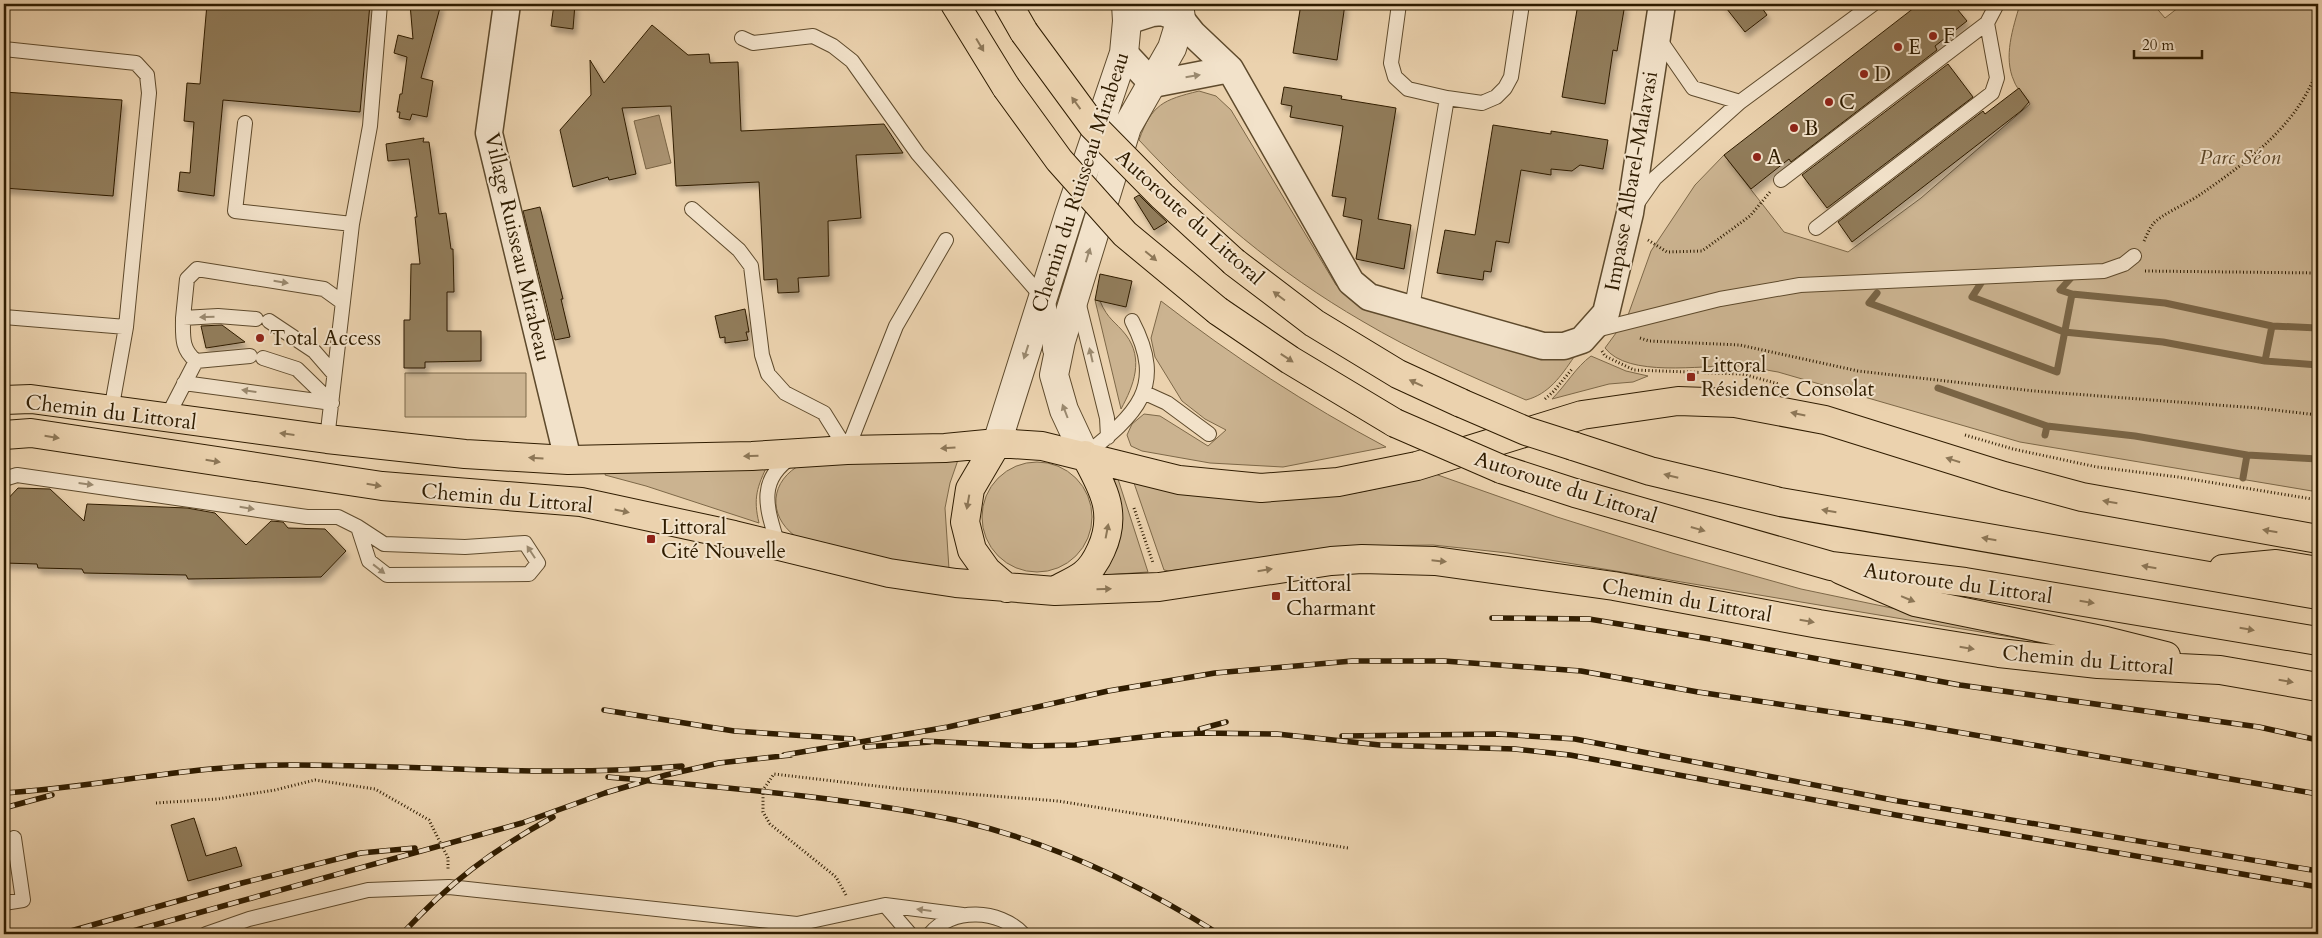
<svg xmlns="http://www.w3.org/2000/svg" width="2322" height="938" font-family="Cardo,serif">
<defs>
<filter id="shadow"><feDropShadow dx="3" dy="5.5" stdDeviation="2.5" flood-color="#0004"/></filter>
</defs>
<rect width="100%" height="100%" fill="#ebd2ae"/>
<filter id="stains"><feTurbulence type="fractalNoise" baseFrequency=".004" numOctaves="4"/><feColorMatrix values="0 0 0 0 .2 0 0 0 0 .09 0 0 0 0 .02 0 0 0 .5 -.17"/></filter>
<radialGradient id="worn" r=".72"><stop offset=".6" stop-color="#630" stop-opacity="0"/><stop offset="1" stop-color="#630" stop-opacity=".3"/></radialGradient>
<path fill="#cbb390" stroke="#7d6848" d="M2020,4h133l12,14 18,-14h135v488l-298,-50 -242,-70c-13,-2 -28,-6 -42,-6 -35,-1 -108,12 -131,-18l22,-30 24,-67 44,-66 29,-30 60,77 64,20 73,-54 109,-94c-4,-8 -13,-14 -16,-23 -11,-24 -1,-53 6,-77z
M1199,91l17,5 15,14 105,175 11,11 19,12 30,10 162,41 16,-2c-13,19 -25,37 -48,43 -56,-24 -112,-48 -164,-79 -83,-48 -158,-111 -223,-181 13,-36 24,-40 60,-49z
M1095,300l5,1c8,19 15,20 26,34 18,24 8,50 -5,74z
M1161,301c71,55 146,104 225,146l-103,20 -73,-4 -68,-12 -11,-5 -4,-11 5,-11 12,-10 16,2 48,30 18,-16 -21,-11 -23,-18 -27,-44 -4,-19z
M1591,356l35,15 22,5 -15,6 -24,2 -57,15c14,-14 24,-32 39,-43z
M405,373h121v44h-121z
M959,457l-9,26 -5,25 4,61 -43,-6 -111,-27c-28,-21 -25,-56 7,-72z
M982 517a55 55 0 1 1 110 0a55 55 0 1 1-110 0Z
M768,464c-11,23 -15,34 -9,59l-113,-37 -41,-11 1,-4z
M1435,474l122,43 115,36 129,36 305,64 -598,-100 -75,-8 -86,1 -178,25 -5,-1 -30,-87c67,17 140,22 208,12 31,-4 62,-14 93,-21z
M1112,478l6,1 30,93 -44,3c2,-9 8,-17 12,-25 10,-26 6,-47 -4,-72z"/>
<path fill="#ab9473" stroke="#796445" d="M659,115l12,48 -25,6 -12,-48z"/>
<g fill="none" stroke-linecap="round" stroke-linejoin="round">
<path stroke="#796445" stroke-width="7" d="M2070,279l-10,11 12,4 93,9 107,23 46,2
M1981,283l-9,14 92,35 99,10 102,19 53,4
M1877,293l-8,10 188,69 15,-78
M2265,361l7,-35
M1938,388l109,38 88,10 112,19 71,4
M2045,435l2,-9
M2243,478l4,-23"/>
</g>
<path fill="#917b5a" stroke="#2f1c00" filter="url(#shadow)" d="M207,4h163l-10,108 -137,-12 -9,96 -36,-5 2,-19 10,1 4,-51 -10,-1 3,-38 13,1z
M410,4h31l-20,74 12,3 -6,36 -15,-3 -2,6 -11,-2 1,-6h-3l3,-18h2l5,-37 -13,-4 4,-18 15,4z
M554,4h21l-2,25 -22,-3z
M1301,4h44l-8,56 -44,-7z
M1578,4h47l-8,47 -4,-1 -8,54 -43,-7z
M1723,4h36l8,11 -22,17z
M1919,4h34l14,17 -32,25 2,4 -146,112 -2,-3 -38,30 -27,-34z
M652,25l36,30 21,-1 1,9 28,-1 3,69 143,-7 19,29 -47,2 5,63 -33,3 1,55 -31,2 1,14 -21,1 -1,-14 -13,1 -5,-98 -83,4 -5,-80 -49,2 14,66 -27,6 -1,-3 -35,10 -13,-57 31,-35 -1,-35 14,23z
M1948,64l25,33 -146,111 -25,-33z
M1284,87l58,9 -1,3 55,9 -18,111 33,6 -7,44 -48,-10 6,-39 -19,-4 3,-18 -14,-2 11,-70 -53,-9 2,-11 -11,-2z
M2019,88l10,14 -8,9 -169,131 -14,-20 145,-111 2,3z
M4,92l118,8 -9,96 -109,-8z
M1493,125l58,9v-3l57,9 -5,29 -23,-4 -8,6 -21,-2v6l-30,-5 -12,73 -13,-2 -5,31 -7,-1 -1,9 -46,-7 8,-43 30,5z
M424,138l-1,4h6l10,72 7,-1 5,36h2l1,43h-7v39h34v30l-56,1v6h-21v-48h6l1,-56h9l-5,-47h2l-8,-58 -21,2 -2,-17z
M1139,195l12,12 16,15 -13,8 -20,-32z
M540,207l23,92h-2l9,38 -15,3 -32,-129z
M1100,274l32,7 -6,26 -31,-7z
M745,309l4,23h-3l2,8 -23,3v-6l-5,1 -5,-22z
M222,325l23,17 -39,6 -5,-22z
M18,488l32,1 34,32 3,-17 100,4 28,5 31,32 25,-24 12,1 5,6 37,1 21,22 -25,26 -133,2 -2,-4 -102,-2 -2,-4 -44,-1 -1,-4 -33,-1v-60z
M194,818l12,38 30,-9 6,19 -54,15 -17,-56z"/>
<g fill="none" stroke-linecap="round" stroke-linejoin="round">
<g stroke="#5e4a2c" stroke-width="16">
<path id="service" d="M1399,4l-8,59 4,14 13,12 39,9 35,5 14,-6 9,-9 6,-11 11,-73
M1657,36l36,52 47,14
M742,38l11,5 60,-7 20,10 19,15 66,93 125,144 6,9 1,43
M4,49l132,14 11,12 2,18 -23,234
M245,123l-10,88 117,13 -25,215
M1781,180l206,-157 10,-19
M1636,205l19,-27 85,-76 133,-98
M692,209l47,41 12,16 11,89 6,19 17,19 39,20 23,37
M352,224l18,-98 10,-122
M1816,228l176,-135 5,-15 -10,-55
M1078,301l29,117 1,19
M1412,308l35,-210
M4,317l122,10 -15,84
M183,318c0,18 -2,31 13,43
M256,319l-38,-3 -35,2 4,-39 10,-10 127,20 18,13
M269,321l45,30 20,23
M1592,331l128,-32 80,-14 304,-14 20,-7 10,-8
M263,358l34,11 35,34
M184,383l148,20
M1145,393l22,10 42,31
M166,419l30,-58 54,-5
M847,450l49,-124 50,-86
M1085,455c51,-41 82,-67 47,-134
M4,479l13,-4 290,42h31l20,10 26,17 81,3 60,-4 13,20 -9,11 -142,1 -18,-14 -11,-34
M778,545c-10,-34 -23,-64 14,-88
M4,903l19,-3 -9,-62
M885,905l25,29
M206,934l43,-15 119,-29 81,-3 348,37 88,-19 78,10
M930,934c23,-27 69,-25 93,0"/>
</g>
<g stroke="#5e4a2c" stroke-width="29">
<path id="minor" d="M507,4l-18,129 79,327
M1127,21l25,-8 10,-1 19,7 12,15 37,35 121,213 18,15 174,49h21l18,-6 24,-27 24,-100 32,-209
M1124,53l29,31 77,-15"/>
</g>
<g stroke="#5e4a2c" stroke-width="30">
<path id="tertiary" d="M997,443l72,-228 55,-162 3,-32 -1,-17
M1085,455l-21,-45 -10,-35 7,-34 66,-214 45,-79 9,-29 -2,-15"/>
</g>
<g stroke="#2f1c00" stroke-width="30">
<path id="primary" d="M4,400l27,-1 296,40 138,15 103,6 184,-4 95,-6 98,-2 52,-5 45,3 137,34 82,8 77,-6 79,-16 165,-51 96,-14 57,2 90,17 179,56 78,21 236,42
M4,435l27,-2 351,53 199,16 153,33 155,38 67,10 99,8 104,-4 172,-26 31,-2 73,2 179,25 205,38 180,29 99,11 122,6 98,17
M997,443l-27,46 -5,33 7,28 15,21 20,17
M1841,570l74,32 191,39 60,15
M1056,590c9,-5 19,-9 27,-15 8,-6 14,-16 18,-25 17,-37 2,-62 -16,-95"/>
</g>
<g stroke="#2f1c00" stroke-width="30">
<path id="motorway" d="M955,4l51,83
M1008,4l16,28
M1234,262l80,61 84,51 63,29
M1218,311l72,49 105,63
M1573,446l77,25 130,31 538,93
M1501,469l74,24 256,73 134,16 353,59
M2223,569l53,-5 42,7"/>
</g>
<path stroke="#2f1c00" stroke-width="3" stroke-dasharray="1 2.5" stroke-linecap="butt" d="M1648,240l19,12 35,-1 48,-35 20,-24
M2144,241c3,-6 5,-12 9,-17 9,-10 33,-20 45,-28 48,-33 102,-72 120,-129
M2145,271l173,2
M1640,338l9,3 91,4 118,26 176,20 223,17 61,7
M1602,351l3,5 29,14 108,4 37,10
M1545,399l9,-8 18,-22
M1965,435l48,14 84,18 81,10 140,23
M1134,508l19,55
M4,718l6,-1
M156,803l62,-4 57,-9 40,-10 60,9 54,31 19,38v13
M846,895l-10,-18 -66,-53 -7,-12v-22l11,-16 128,15 156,12 290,47"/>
<use href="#service" stroke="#f2e2ca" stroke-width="14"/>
<use href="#minor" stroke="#f2e2ca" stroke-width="26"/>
<use href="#tertiary" stroke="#f2e2ca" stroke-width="28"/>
<use href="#primary" stroke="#ebd2ae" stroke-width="28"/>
<use href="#motorway" stroke="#ebd2ae" stroke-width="28"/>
<g stroke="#2f1c00" stroke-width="5.5">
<path id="rail" d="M1492,618l97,1 121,20 250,46 299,42 59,13
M604,710l130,21 119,8
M1200,729l26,-7
M1161,735l41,-2 75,1 103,11 135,4 55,6 326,60 422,72
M1342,736l156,-2 77,5 323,62 420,70
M923,741l107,5 45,-1 93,-11
M865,747l65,-5
M784,755l164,-28 160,-36 107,-18 137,-12h92l137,10 117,21 207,31 413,71
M608,777c117,11 236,19 352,44 91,21 181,64 259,113
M4,793c96,-6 192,-29 289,-28 130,0 259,13 389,1
M4,808l48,-13
M60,934l182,-51 119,-30 54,-5
M122,934l400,-111 83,-30 61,-18 53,-12 72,-8
M402,934c47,-51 89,-83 151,-117"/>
</g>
<use href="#rail" stroke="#f2e2ca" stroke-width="4" stroke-dasharray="11" stroke-linecap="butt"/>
<g stroke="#2f1c00" stroke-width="30" stroke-linecap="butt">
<path id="motorway-bridge" d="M1024,32l69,94 69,70 72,66
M1006,87l53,73 66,74 93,77
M1461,403l65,28 47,15
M1395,423l106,46"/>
</g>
<use href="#motorway-bridge" stroke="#ebd2ae" stroke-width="28"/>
</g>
<defs><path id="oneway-solid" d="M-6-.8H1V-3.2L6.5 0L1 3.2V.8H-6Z" transform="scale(1.25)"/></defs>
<g fill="#8d7757">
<use href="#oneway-solid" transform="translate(980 45) rotate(59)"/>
<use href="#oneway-solid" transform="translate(1076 103) rotate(-126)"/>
<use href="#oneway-solid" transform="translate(1151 256) rotate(40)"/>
<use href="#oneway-solid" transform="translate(1279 296) rotate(-143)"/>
<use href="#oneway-solid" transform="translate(1287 358) rotate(33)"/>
<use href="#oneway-solid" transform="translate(1416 383) rotate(-155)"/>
<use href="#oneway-solid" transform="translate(1798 414) rotate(-168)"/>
<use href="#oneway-solid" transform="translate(287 434) rotate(-173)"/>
<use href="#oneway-solid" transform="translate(52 437) rotate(9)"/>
<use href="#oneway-solid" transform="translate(948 448) rotate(176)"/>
<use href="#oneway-solid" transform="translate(751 456) rotate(178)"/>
<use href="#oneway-solid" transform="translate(536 458) rotate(-177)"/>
<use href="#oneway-solid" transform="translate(1953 460) rotate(-162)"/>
<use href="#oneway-solid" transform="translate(213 461) rotate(9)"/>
<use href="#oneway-solid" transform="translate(1671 476) rotate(-166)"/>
<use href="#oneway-solid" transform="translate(374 485) rotate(9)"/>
<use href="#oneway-solid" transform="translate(968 502) rotate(100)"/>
<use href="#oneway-solid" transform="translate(2110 502) rotate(-170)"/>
<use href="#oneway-solid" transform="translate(622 511) rotate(12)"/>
<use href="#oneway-solid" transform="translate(1829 511) rotate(-170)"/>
<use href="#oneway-solid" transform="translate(1698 529) rotate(16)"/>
<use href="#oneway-solid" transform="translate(1107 531) rotate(-79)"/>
<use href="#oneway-solid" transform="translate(2270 531) rotate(-170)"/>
<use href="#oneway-solid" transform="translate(1989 539) rotate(-170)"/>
<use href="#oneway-solid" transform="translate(1439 561) rotate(6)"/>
<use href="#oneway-solid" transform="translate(2149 567) rotate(-170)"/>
<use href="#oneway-solid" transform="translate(1265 570) rotate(-9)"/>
<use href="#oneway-solid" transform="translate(1104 589) rotate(-2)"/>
<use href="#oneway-solid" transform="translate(1908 599) rotate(22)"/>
<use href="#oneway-solid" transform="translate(2087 602) rotate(9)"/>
<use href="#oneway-solid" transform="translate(1807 621) rotate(10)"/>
<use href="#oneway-solid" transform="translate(2247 629) rotate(10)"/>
<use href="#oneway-solid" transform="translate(1967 648) rotate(9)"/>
<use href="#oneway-solid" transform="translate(2286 681) rotate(10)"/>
</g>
<g fill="#9a896f">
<use href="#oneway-solid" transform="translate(1193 76) rotate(-9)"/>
<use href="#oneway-solid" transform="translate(1088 255) rotate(-73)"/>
<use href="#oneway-solid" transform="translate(281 282) rotate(9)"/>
<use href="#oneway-solid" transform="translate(207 317) rotate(178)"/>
<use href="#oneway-solid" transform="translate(1026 352) rotate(108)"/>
<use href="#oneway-solid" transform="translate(1091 355) rotate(-103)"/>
<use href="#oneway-solid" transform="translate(249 391) rotate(-172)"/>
<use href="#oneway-solid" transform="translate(1065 411) rotate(-111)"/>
<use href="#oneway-solid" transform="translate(86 484) rotate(7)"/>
<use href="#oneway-solid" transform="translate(247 508) rotate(9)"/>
<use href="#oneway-solid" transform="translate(531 552) rotate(-123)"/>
<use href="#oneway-solid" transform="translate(379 569) rotate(38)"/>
<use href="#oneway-solid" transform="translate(924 910) rotate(-173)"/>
</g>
<g fill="#8f2418" stroke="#f2e2ca" stroke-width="2">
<circle cx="1933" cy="36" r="5"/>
<circle cx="1898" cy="47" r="5"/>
<circle cx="1864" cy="74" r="5"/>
<circle cx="1829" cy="102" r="5"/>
<circle cx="1794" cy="128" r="5"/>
<circle cx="1757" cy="157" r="5"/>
<circle cx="260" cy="338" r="5"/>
<rect x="1686" y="372" width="10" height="10" rx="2.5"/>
<rect x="646" y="534" width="10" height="10" rx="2.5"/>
<rect x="1271" y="591" width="10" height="10" rx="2.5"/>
</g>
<g text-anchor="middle" stroke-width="4" stroke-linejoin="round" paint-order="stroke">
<g font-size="21" fill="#2f1c00" stroke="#f2e2ca" text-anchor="start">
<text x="1943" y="43">F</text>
<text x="1908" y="54">E</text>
<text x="1874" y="81">D</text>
<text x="1839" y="109">C</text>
<text x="1804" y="135">B</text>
<text x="1767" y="164">A</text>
<text x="270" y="345">Total Access</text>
<text x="1701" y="372">Littoral<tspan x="1701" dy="24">Résidence Consolat</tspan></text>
<text x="661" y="534">Littoral<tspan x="661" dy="24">Cité Nouvelle</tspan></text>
<text x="1286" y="591">Littoral<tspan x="1286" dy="24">Charmant</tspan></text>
</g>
<g font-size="21" font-style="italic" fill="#5e492b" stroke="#f2e2ca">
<text x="2240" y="164">Parc Séon</text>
</g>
<g font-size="21" fill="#2f1c00" stroke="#f2e2ca">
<text transform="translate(1631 181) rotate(-80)" y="7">Impasse Albarel-Malavasi</text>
<text transform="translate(1080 182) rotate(-72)" y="7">Chemin du Ruisseau Mirabeau</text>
<text transform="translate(1190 217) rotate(42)" y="7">Autoroute du Littoral</text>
<text transform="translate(518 247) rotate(77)" y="7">Village Ruisseau Mirabeau</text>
<text transform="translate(111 412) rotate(7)" y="7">Chemin du Littoral</text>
<text transform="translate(1566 487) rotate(18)" y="7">Autoroute du Littoral</text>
<text transform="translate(507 498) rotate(5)" y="7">Chemin du Littoral</text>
<text transform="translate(1958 583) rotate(8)" y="7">Autoroute du Littoral</text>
<text transform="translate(1687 600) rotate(10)" y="7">Chemin du Littoral</text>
<text transform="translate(2088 660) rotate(5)" y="7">Chemin du Littoral</text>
</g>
</g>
<rect width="2322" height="938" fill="none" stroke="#ebd2ae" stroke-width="20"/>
<rect x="5" y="5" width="2312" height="928" fill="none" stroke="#2f1c00" stroke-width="2.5"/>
<rect x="10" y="10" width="2302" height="918" fill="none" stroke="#2f1c00"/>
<path d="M2134 50v8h68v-8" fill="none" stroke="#2f1c00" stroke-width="2.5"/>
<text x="2142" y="50" font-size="15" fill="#2f1c00" stroke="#f2e2ca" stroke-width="4" paint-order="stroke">20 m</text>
<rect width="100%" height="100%" filter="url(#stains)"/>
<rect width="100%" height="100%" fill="url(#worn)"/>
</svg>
